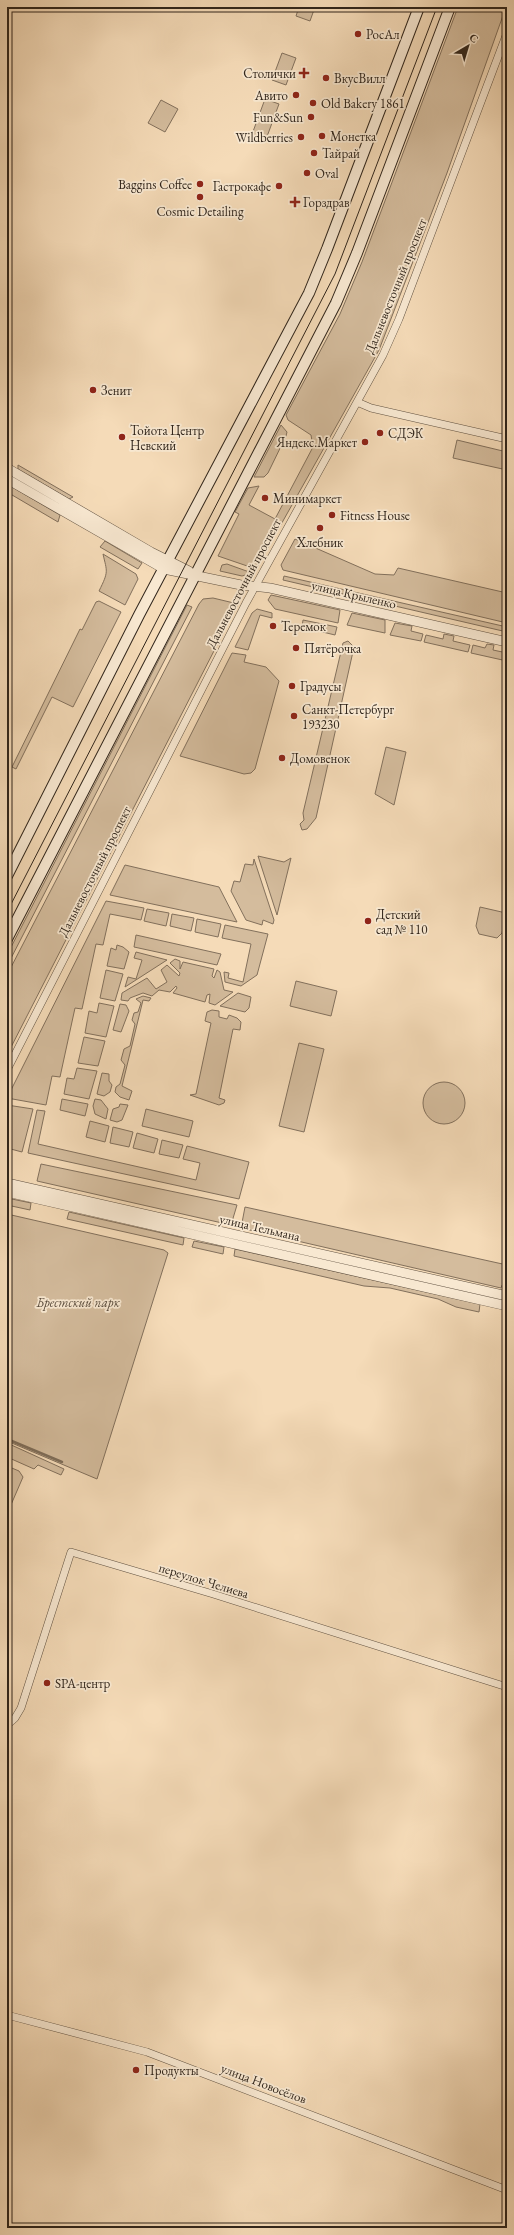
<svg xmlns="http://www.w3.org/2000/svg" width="514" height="2235" font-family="'EB Garamond',serif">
<rect width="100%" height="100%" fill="#f5dbb8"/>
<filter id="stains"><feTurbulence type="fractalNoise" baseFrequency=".005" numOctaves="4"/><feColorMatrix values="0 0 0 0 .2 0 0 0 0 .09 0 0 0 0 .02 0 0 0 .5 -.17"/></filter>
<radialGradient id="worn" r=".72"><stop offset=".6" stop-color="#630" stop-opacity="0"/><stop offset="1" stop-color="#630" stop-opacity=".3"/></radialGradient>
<path fill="#d4bc9d" stroke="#82705c" d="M299,7h16l-5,14 -14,-5z
M458,7h48l-59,166 -68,177 -123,219 -38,-13 21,-42 -4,-2 13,-24 11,-2 -10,19 26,14 38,-72 -2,-12 -23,-15 -2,-5 54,-101 22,-52z
M282,53l14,5 -10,27 -14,-5z
M265,99l14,5 -14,38 -14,-5z
M161,100l17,9 -13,23 -17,-9z
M281,425l6,7 -1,4 -18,37 -4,4h-10z
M457,440l50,12v18l-54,-12z
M18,465l55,32 -4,2 -51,-30z
M7,484l53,31 -2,7 -51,-30z
M295,539l80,35 19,1 4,-7 109,25v30l-224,-53 -2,-5z
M105,541l37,22 -4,6 -38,-22z
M103,554l33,20 2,5 -13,26 -26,-14c10,-20 8,-19 4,-37z
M227,564l25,9 -10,3 -22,-5 2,-6z
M284,576l223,51v5l-224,-52z
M271,595l69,15 -2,13 -63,-14 -7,-9z
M213,598l25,6 -231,451v-80l192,-371 4,-5z
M99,601l22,11 -48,95 -21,-10 -36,72 -4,-2 68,-138 2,1 14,-28z
M187,605l5,2 -185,359v-11z
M257,609l15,4v5l-12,-3 -12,35 -13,-3 17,-34z
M352,613l33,7v13l-38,-8z
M303,620l34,7 -2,8 -33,-8z
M395,623l17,3 -1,5 12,3 -2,7 -31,-6z
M444,634l10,2 -1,5 17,4 -2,7 -44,-10 2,-7 17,4z
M348,641l6,6 -38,171 -9,11 -5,1 -2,-6 4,-4 -1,-7 40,-170z
M487,644l7,1 -1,5 14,3v8l-36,-8 2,-8 12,3z
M232,653l14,2 -2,7 22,5 13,14 -24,88 -4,4 -7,1 -64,-18z
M386,747l20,5 -12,53 -19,-11z
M258,856l26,6 7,-4 -14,57z
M254,859l20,61 -1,4 -10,-4 -1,5 -16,-5 -15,-29 3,-10 6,1 5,-18 8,1z
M125,865l94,22 18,35 -127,-27z
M106,901l38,7 -3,12 -31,-6 -7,31 -7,-1 -14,65 -7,-1 -15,69 -8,-1 -6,29 -39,-7z
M480,907l26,6 -4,20 -5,5 -18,-4 -3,-8z
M147,909l22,4 -3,13 -22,-5z
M172,914l22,4 -3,13 -21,-5z
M197,919l24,5 -3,13 -23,-5z
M225,925l43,9 -11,41 -16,11 -16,-4 -1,-10 5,1 -1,5 15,4 8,-38 -29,-6z
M136,935l85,19 -4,11 -83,-18z
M117,945l6,2 6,5 -5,17 -17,-3 4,-18 5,2z
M136,952l31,8 -42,27 3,-10 8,2 6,-19 -8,-2z
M175,959l5,2v8l3,-7 31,7 -2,7 2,2 3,-8 3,2 4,18 9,2 -18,13 -6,-2 1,-9 -3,1 -2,7 -32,-9 4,-5 -1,-2 -6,6 -11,-2 -7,6 -9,-3 -13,5 -2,3 -7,-1 1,-7 25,-15 9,11 11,-7 -6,-12 6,-5 12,11 1,-3 -10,-10z
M106,970l17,4 -8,27 -15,-3z
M296,981l41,10 -6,25 -41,-10z
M238,993l13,4 -2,11 -4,4 -25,-6z
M143,996l8,2 -2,3 -6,-1 -21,86 10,5 -3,9 -9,-3 -5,-5 1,-5 4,-3 5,-19 -4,-5 3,-11 6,-3 5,-22 -3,-4 2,-7 4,-1 3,-9 -5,-4z
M99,1003l15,3 -8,31 -21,-4 4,-22 8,2z
M120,1004l6,1 3,6 -8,21 -8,-2z
M212,1010l7,1v6l8,2 2,-4 8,3 4,4 -1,8 -7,-1 -14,69 6,2 -1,3 -5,2 -29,-10 6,-1 15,-71 -6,-2 2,-9z
M84,1037l21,4 -7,25 -20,-3z
M299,1043l25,6 -20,83 -25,-6z
M77,1068l20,3 -8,28 -25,-5 3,-16 7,1z
M102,1073l7,1v7l3,4 -2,7 -6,4 -7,-2z
M423 1103a21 21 0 1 1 42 0a21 21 0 1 1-42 0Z
M62,1099l26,5 -3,12 -25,-6z
M95,1099l6,1 7,9 -2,10 -11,-5 -2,-8z
M120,1104l8,1 -6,15 -5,2 -7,-2 3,-11 6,-2z
M7,1105l26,4 -11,43 -15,-4z
M146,1109l47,12 -4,16 -47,-11z
M37,1110l8,1 -7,33 158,36 4,-17 -17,-4 4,-13 62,16 -10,37 -211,-46z
M90,1121l19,5 -4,16 -19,-5z
M113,1127l20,5 -4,15 -19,-4z
M137,1133l21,6 -4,14 -21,-5z
M162,1140l21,5 -4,13 -20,-4z
M41,1164l196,41 -6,20 -194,-44z
M7,1198l24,5 -1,7 -23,-5z
M245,1207l262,58v21l-5,-1 -1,3 -260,-60z
M69,1212l115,26 -1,7 -116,-26z
M7,1214l157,36 4,3 -71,226 -90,-38z
M194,1241l30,6 -1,7 -31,-7z
M235,1249l245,55 -1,8 -23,-5 -18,-8 -48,-11 -26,-2 -130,-30z
M7,1443l57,26 -3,6 -23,-10 -4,4 -27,-12z
M7,1466l12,5 4,6 -16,37z"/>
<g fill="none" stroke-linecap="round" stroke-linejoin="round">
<path stroke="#7e6d59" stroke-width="2.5" d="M7,1439l55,23"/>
<g stroke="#615242" stroke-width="8">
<path id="minor" d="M357,402l14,6 136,31
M7,1070l239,-467 137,-248 16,-36 108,-286
M7,1725l8,-7 6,-10 50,-156 142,42 294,93
M7,2015l140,37 360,138"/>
</g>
<g stroke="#615242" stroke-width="10">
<path id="tertiary" d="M7,468l144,84 38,19
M7,479l157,90 77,16 29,3 237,54
M7,1183l500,113
M7,1192l500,114"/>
</g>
<g stroke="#30251b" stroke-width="12">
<path id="secondary" d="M7,876l132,-261 170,-322 18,-44 92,-242
M7,939l329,-636 21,-50 93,-246"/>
</g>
<use href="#minor" stroke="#f8e8d1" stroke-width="7"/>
<use href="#tertiary" stroke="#f8e8d1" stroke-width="9"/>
<use href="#secondary" stroke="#f8e8d1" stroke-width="10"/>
<path stroke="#30251b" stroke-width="1" d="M7,912l328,-638 102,-267"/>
</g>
<g fill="#8f2418" stroke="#f8e8d1" stroke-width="1.5">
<circle cx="358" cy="34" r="4"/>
<path d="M302 67h4v4h4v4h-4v4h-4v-4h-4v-4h4z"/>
<circle cx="326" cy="78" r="4"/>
<circle cx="296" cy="95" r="4"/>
<circle cx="313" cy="103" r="4"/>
<circle cx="311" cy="117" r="4"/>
<circle cx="322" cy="136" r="4"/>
<circle cx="301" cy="137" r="4"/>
<circle cx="314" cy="153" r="4"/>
<circle cx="307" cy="173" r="4"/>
<circle cx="200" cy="184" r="4"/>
<circle cx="279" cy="186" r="4"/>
<circle cx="200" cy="197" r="4"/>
<path d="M293 196h4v4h4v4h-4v4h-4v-4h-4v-4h4z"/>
<circle cx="93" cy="390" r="4"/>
<circle cx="380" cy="433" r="4"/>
<circle cx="122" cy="437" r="4"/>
<circle cx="365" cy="442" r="4"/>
<circle cx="265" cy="498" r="4"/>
<circle cx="332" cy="515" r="4"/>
<circle cx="320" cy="528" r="4"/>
<circle cx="273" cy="626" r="4"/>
<circle cx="296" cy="648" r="4"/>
<circle cx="292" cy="686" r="4"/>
<circle cx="294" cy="716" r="4"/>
<circle cx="282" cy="758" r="4"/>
<circle cx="368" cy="921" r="4"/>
<circle cx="47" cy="1683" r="4"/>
<circle cx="136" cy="2070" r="4"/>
</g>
<g text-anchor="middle" stroke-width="3.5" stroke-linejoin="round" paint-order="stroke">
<g font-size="13" fill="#30251b" stroke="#f8e8d1" text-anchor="start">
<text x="366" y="39">РосАл</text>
<text x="296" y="78" text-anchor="end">Столички</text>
<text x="334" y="83">ВкусВилл</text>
<text x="288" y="100" text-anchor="end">Авито</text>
<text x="321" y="108">Old Bakery 1861</text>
<text x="303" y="122" text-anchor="end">Fun&amp;Sun</text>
<text x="330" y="141">Монетка</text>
<text x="293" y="142" text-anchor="end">Wildberries</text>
<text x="322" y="158">Тайрай</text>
<text x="315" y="178">Oval</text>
<text x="192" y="189" text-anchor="end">Baggins Coffee</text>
<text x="271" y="191" text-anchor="end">Гастрокафе</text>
<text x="303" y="207">Горздрав</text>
<text x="200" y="216" text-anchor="middle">Cosmic Detailing</text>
<text x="101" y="395">Зенит</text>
<text x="130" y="435">Тойота Центр<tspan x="130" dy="15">Невский</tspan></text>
<text x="388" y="438">СДЭК</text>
<text x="357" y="447" text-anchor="end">Яндекс.Маркет</text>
<text x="273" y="503">Минимаркет</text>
<text x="340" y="520">Fitness House</text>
<text x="320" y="547" text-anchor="middle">Хлебник</text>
<text x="281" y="631">Теремок</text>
<text x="304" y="653">Пятёрочка</text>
<text x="300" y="691">Градусы</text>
<text x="302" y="714">Санкт-Петербург<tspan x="302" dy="15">193230</tspan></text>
<text x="290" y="763">Домовенок</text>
<text x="376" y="919">Детский<tspan x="376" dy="15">сад № 110</tspan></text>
<text x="55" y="1688">SPA-центр</text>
<text x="144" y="2075">Продукты</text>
</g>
<g font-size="13" fill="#30251b" stroke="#f8e8d1">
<text transform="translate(395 286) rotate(-68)" y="5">Дальневосточный проспект</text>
<text transform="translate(243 583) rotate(-62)" y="5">Дальневосточный проспект</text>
<text transform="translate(354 594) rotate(13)" y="5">улица Крыленко</text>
<text transform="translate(94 871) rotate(-63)" y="5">Дальневосточный проспект</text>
<text transform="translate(260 1227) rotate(13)" y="5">улица Тельмана</text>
<text transform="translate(204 1580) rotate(17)" y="5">переулок Челиева</text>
<text transform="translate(264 2083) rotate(21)" y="5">улица Новосёлов</text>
</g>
<g font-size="13" font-style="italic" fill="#594b3c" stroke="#f8e8d1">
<text x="78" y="1307">Брестский парк</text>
</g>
</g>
<rect width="514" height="2235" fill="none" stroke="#f5dbb8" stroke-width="24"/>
<rect x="8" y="8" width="498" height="2219" fill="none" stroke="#30251b" stroke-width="2"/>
<rect x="12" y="12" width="490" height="2211" fill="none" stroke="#30251b"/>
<g transform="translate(468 46) rotate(38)" stroke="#f8e8d1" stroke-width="3" paint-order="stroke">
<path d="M0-3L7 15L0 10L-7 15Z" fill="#30251b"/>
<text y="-6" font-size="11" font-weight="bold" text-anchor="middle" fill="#30251b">С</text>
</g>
<rect width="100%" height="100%" filter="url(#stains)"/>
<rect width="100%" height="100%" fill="url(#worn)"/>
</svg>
